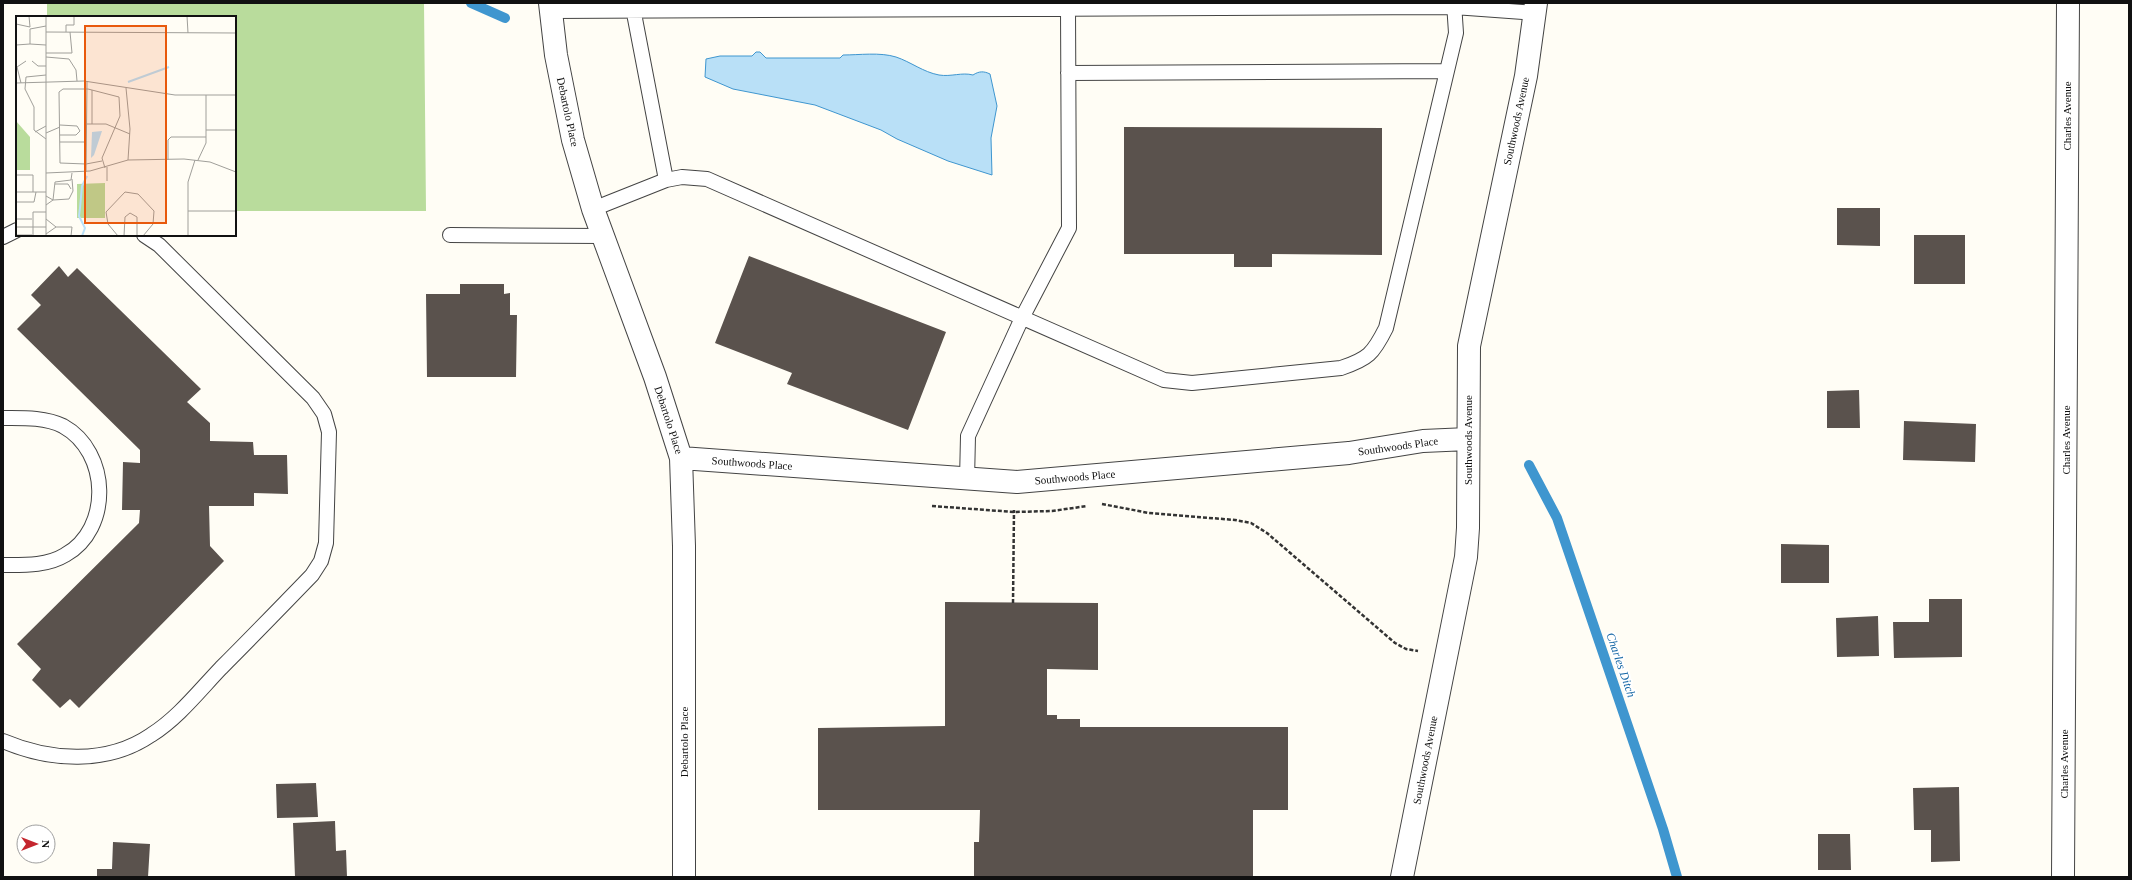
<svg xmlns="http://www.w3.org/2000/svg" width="2132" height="880" font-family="'Times New Roman',serif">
<rect width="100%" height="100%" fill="#fffdf5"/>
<path fill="#b9dc9c" d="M47,3h377l2,208h-191v-194h-188z"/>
<path fill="#b9e0f7" stroke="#3f96cf" d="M756,52h4l6,6h74l3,-3c16,0 37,-3 53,2 15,5 27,15 43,18 12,2 23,-3 34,0 6,-4 11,-4 17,-1l7,32 -6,32 1,37 -44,-14 -51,-22 -16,-9 -66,-25 -82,-16 -28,-12 1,-18 14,-3h32z"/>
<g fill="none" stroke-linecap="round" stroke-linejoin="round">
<path stroke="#3f96cf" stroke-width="10" d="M471,3l34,15
M1529,465l28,53 106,311 14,48"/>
</g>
<path fill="#5a524d" d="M1124,127l258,1v127l-110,-1v13h-38v-13h-110z
M1837,208h43v38l-43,-1z
M1914,235h51v49h-51z
M749,256l197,76 -38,98 -121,-46 5,-11 -77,-30z
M59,266l9,11 9,-9 124,121 -14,13 23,21v18l43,1 1,13h33l1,39 -34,-1v13h-45l1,40 14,15 -145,147 -9,-9 -10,9 -28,-28 9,-11 -24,-25 122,-121 1,-13h-18l1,-48 17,1v-13l-123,-121 24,-24 -10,-10z
M460,284h44v10l6,-1v22h7l-1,62h-89l-1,-83h34z
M1859,390l1,38h-33v-37z
M1904,421l72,3 -1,38 -72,-2z
M1781,544l48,1v38h-48z
M1929,599h33v58l-68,1 -1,-36h36z
M945,602l153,1v67l-51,-1v46h10v4h23v8h208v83h-35v67h-279v-35h5l1,-32h-162v-82l127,-2z
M1878,616l1,40 -42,1 -1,-39z
M316,783l2,34 -41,1 -1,-34z
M1959,787l1,74 -29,1v-32h-17l-1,-42z
M335,821l1,30 10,-1 1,27h-52l-2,-54z
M1818,834h32l1,36h-33z
M113,842l37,2 -2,33h-51v-8h15z"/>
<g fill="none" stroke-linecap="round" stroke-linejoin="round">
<g stroke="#444" stroke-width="16">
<path id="service" d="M632,3l34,177
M551,11l903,-4 81,6
M1068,73l379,-2
M593,209l73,-29 16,-3 25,2 457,201 28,3 149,-15c27,-9 32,-14 45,-40l70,-295 -2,-30
M450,235l153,1
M3,237l14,-7
M3,418c19,0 42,-1 60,8 47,26 49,103 2,129 -18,11 -41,10 -62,10
M967,480l1,-44 54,-118 47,-90 -1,-220
M3,741c47,20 104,24 148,-6 27,-17 48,-44 70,-67 31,-31 61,-62 91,-93l9,-14 5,-18 3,-111 -5,-18 -11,-16 -154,-153 -15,-10"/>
</g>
<g stroke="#444" stroke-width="24">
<path id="minor" d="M550,3l6,52 17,85 20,69 62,168 26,81 3,88v331
M681,458l336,24 332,-29 74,-12 45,-2
M1402,877l64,-320 2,-29 1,-182 57,-270 10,-73"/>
</g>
<g stroke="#444" stroke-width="24">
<path id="tertiary" d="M2063,877l5,-874"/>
</g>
<path stroke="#333" stroke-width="2.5" stroke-dasharray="4 2" stroke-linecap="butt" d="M1102,504l47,9 86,7 16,3 16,10 128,110 11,6 12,2
M932,506l82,6 38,-1 35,-5
M1013,603l1,-93"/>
<use href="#service" stroke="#fff" stroke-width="14"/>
<use href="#minor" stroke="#fff" stroke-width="22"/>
<use href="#tertiary" stroke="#fff" stroke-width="22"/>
</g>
<g text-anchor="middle" stroke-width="4" stroke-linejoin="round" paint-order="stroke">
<g font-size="11" fill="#111" stroke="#fff">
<text transform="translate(568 112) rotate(78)" y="4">Debartolo Place</text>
<text transform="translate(2067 116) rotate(-90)" y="4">Charles Avenue</text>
<text transform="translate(1516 121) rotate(-78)" y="4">Southwoods Avenue</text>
<text transform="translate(669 420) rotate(72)" y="4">Debartolo Place</text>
<text transform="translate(1468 440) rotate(-90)" y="4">Southwoods Avenue</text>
<text transform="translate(2066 440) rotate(-90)" y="4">Charles Avenue</text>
<text transform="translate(1398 446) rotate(-8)" y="4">Southwoods Place</text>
<text transform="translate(752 463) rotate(4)" y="4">Southwoods Place</text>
<text transform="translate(1075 477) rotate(-5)" y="4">Southwoods Place</text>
<text transform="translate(684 742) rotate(-90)" y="4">Debartolo Place</text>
<text transform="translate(1425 760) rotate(-79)" y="4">Southwoods Avenue</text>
<text transform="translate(2064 764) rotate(-90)" y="4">Charles Avenue</text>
</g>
<g font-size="12" font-style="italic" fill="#1768a6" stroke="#fff">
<text transform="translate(1621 665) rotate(71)" y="4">Charles Ditch</text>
</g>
</g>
<g transform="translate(16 16)">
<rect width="220" height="220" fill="#fffdf5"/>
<path d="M0,105l14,16v33h-14zM89,167v35h-28v-34z" fill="#b9dc9c"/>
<path d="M86,115l-8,24 -3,3 1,-26z" fill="#b9e0f7"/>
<path fill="none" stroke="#b9e0f7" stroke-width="2" d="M112,66l41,-15M66,220l3,-8 -6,-12 1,-8 2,-22 5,-10"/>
<path fill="none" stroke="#a09f9a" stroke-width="1" d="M171,0l1,17M0,8l14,3 -1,-11M30,10l-16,3v15l16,1M30,16l190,1M50,16v-7h8v-9M0,29l14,-1M30,37h26l-2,-21M30,41l23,2 7,11 1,11M16,45l6,5h8M0,67l68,-2 91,14h61M5,67l-4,-16 9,-6M110,72l4,41 -2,31M76,74v34M70,108h20l24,10M44,109l17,1 3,5 -4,4h-16M190,114h30M19,116l11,-6M30,117l14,-6M30,123l-12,-9v-23l-9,-18 1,-12 20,-2M44,126h26M152,144v-20l3,-3h35M182,144l8,-17v-48M86,145l-16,3 -26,-1 -1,-71 4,-3h25l31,8 1,19 -18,42 3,10M70,156l1,-91M30,157l44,-2 38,-11 56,-1 26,3 26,10M56,157l-1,7 -16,2 -2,18 16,-1 4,-8 -1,-12M0,159h17v17M91,165v-14M39,168h13l3,5M0,176h30M0,186h18l2,-10M30,189l7,-5 -7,-4M172,195h48M0,203h16M30,203l10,8M0,211h30M30,218l10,-7h16l-1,9M0,219h16M17,220v-24h13M30,220v-220M102,220l-10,-12 -2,-12 19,-20 13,2 16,17 -1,13 -10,12M108,220l1,-19 5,-4 7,4v19M172,220v-54l7,-22"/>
<path fill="#e8590c" fill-opacity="0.15" stroke="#e8590c" stroke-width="2" d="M69,10h81v197h-81z"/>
<rect width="220" height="220" fill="none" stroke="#111" stroke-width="2"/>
</g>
<rect width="2132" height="880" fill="none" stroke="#111111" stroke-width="8"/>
<g transform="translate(36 844) rotate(90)"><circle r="19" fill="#ffffff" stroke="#a0a0a0"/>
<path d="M0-3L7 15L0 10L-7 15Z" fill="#c4262e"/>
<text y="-6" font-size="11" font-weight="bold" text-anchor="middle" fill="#111111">N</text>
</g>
</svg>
